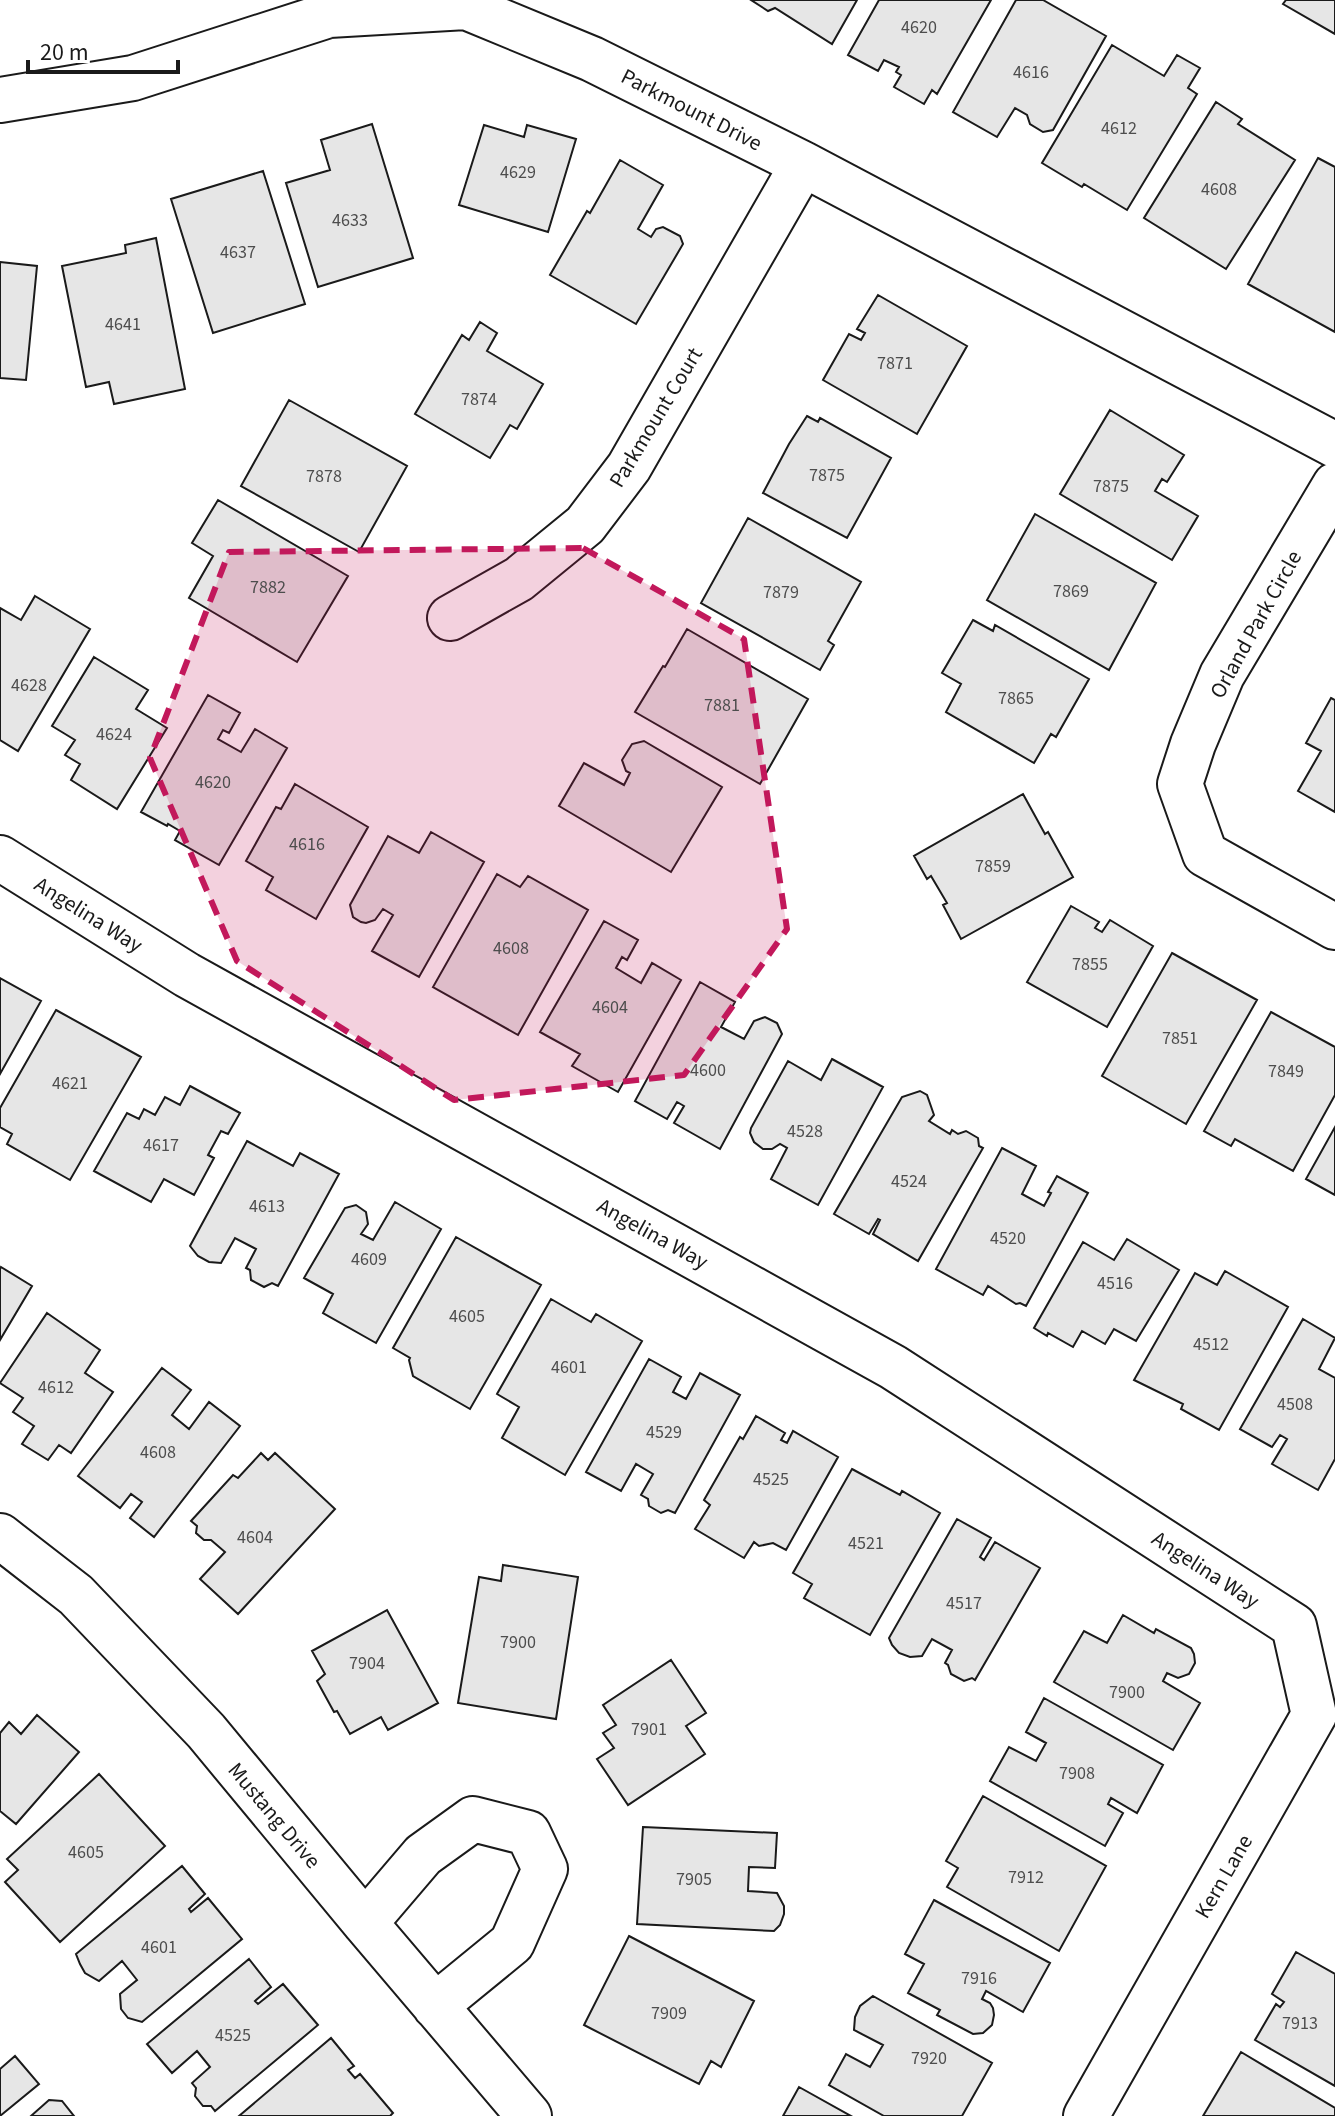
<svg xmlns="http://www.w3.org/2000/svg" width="1335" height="2116" font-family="'Source Sans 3',sans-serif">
<rect width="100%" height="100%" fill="#fff"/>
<path fill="#e6e6e6" stroke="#1a1a1a" stroke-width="2" d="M751,0h106l-25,44 -57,-36 -7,3z
M879,0h112l-54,94 -5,-4 -8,14 -30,-17 7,-12 -5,-3 3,-5 -15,-7 -6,11 -30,-16z
M1016,0h27l63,36 -53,94 -10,2 -13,-8 -3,-9 -12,-7 -18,29 -44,-25z
M1286,0h49v34l-52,-30z
M1112,45l52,31 13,-21 23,13 -12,20 9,6 -70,116 -43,-26 -2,3 -40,-24z
M1216,102l26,17 -4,5 57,36 -69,109 -82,-51z
M372,124l41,134 -95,29 -32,-104 44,-13 -9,-30z
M484,125l40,12 3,-12 49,14 -28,93 -89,-27z
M1318,158l17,9v165l-87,-48z
M620,160l43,25 -25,44 13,8 5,-8 7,-2 17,9 3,8 -47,80 -86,-49 37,-64 3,2z
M263,171l42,133 -92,29 -42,-134z
M156,238l29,151 -71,15 -5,-22 -23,5 -24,-121 64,-13 -1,-8z
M0,262l37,4 -11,114 -26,-2z
M878,295l89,51 -50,88 -94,-54 26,-46 12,6 4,-7 -8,-4z
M480,322l17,11 -10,18 56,33 -26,45 -7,-4 -20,33 -75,-44 47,-79 7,5z
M289,400l118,66 -48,86 -118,-66z
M1110,410l74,45 -17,27 -5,-3 -7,12 43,25 -26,44 -112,-66z
M807,416l11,6 2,-4 71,40 -44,80 -84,-45 26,-49z
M218,500l130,76 -51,86 -108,-64 24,-42 -21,-13z
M1035,514l121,69 -47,87 -122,-70z
M748,518l113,64 -33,59 6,4 -14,25 -119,-67z
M35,596l55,33 -72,122 -18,-11v-132l21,12z
M973,620l20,11 2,-6 94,54 -33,58 -5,-3 -17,29 -88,-51 15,-28 -19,-11z
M687,629l121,70 -48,85 -125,-72 28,-46 2,1z
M94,657l54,33 -12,19 31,19 -50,81 -46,-29 9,-16 -15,-9 10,-15 -23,-14z
M208,695l32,18 -11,20 -6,-3 -5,9 23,13 14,-23 32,19 -68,117 -44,-25 5,-9 -12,-7 -1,2 -26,-14z
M1331,698l4,2v112l-37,-21 23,-40 -15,-8z
M644,741l78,46 -51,85 -112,-66 25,-43 40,22 6,-12 -4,-2 -4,-11 10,-16z
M295,784l73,43 -52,92 -50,-29 7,-13 -27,-16 30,-54 5,2z
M1023,794l22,40 3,-2 25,45 -112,62 -18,-34 4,-2 -16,-27 -4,3 -13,-23z
M431,832l53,30 -65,115 -47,-26 21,-36 -10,-6 -8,11 -9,3 -5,-1 -8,-5 -3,-12 38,-69 31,17z
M497,874l23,13 8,-11 60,34 -70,125 -85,-48z
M1071,906l28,16 -4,6 7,4 8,-12 43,26 -46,81 -80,-45z
M604,921l34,19 -11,20 -5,-3 -6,11 25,15 11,-20 29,17 -63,112 -46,-26 8,-12 -40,-22z
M1172,953l85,47 -71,124 -84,-48z
M0,978l41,23 -41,73z
M700,982l35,20 -14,25 23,12 10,-18 11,-4 12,6 5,11 -62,115 -46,-26 10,-17 -7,-4 -10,17 -32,-18z
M56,1010l85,47 -71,123 -63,-36 5,-10 -12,-7v-19z
M1271,1012l64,35v48l-42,76 -58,-32 -4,7 -27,-15z
M832,1059l51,28 -65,118 -47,-26 16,-31 -7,-4 -8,5h-9l-9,-7 -4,-9 1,-5 37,-67 33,19z
M190,1086l50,27 -12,21 -7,-3 -13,24 6,3 -20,37 -30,-16 -13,23 -57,-31 33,-58 12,6 5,-10 11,6 10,-18 15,8z
M920,1091l7,4 7,20 -5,6 21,13 2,-4 6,4 8,-3 12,7 1,8 4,2 -65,113 -45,-27 7,-14 -2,-1 -9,15 -35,-20 68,-117z
M1335,1127v68l-29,-16z
M247,1141l46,25 7,-13 39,21 -61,112 -6,-3 -8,4 -13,-7 -1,-10 -4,-2 10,-19 -21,-11 -14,25 -12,-1 -11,-6 -8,-10z
M1002,1148l34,18 -14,28 22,12 7,-13 -3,-1 9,-16 31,17 -62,113 -6,-3 -4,1 -28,-18 -5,9 -47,-26z
M395,1202l46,27 -65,114 -53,-30 10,-19 -29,-16 41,-70 11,-3 10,7 2,12 -7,10 12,6z
M456,1237l85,48 -71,124 -57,-33 -4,-16 1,-2 -17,-10z
M1127,1239l52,31 -43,71 -22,-12 -9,15 -23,-13 -9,16 -25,-14 -1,3 -13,-8 49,-86 31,18z
M1,1267l31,19 -32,54v-71z
M1225,1271l63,36 -69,123 -38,-21 2,-5 -49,-24 61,-107 22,12z
M551,1299l40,23 5,-8 46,27 -77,134 -63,-37 17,-31 -22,-13z
M47,1313l53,37 -15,23 28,19 -42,61 -12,-8 -11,15 -26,-16 12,-18 -21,-14 10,-14 -23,-15z
M1303,1319l32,19 -16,31 16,9v81l-17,31 -46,-26 15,-25 -7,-4 -8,12 -32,-18z
M649,1359l32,18 -8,15 13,7 14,-26 40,22 -65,118 -7,-3 -7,3 -12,-7 -1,-7 -7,-4 12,-21 -17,-10 -15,27 -35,-19z
M162,1368l29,22 -19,25 17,14 20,-27 31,24 -86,111 -24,-19 12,-16 -11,-8 -11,14 -42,-32z
M756,1416l29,17 -4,7 6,3 6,-12 45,26 -52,93 -13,-7 -14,3 -5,-4 -10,16 -49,-29 15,-24 -6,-5 36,-63 3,2z
M261,1453l7,7 7,-7 60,56 -97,105 -38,-35 25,-27 -14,-12h-7l-8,-7 1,-7 -6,-5 42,-46 5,3z
M852,1469l48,26 2,-4 38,22 -70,122 -66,-37 8,-14 -19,-11z
M957,1519l34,19 -11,19 4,3 11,-18 45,26 -65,112 -3,-2 -8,3 -13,-7 -3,-9 -3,-2 7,-13 -20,-11 -10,17 -12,1 -11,-4 -7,-8 -3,-7z
M503,1565l75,12 -22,142 -98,-16 21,-126 22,4z
M387,1610l51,93 -50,27 -7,-13 -31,17 -13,-23 -3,1 -17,-31 8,-7 -13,-23z
M1123,1615l31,18 2,-4 35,19 3,6 1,9 -6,11 -11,4 -11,-5 -4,8 37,22 -27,47 -119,-68 30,-51 23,12z
M671,1660l35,53 -20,13 19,28 -77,51 -31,-46 17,-11 -11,-15 13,-8 -13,-20z
M1044,1698l119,67 -26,48 -26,-15 -3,6 15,9 -18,33 -115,-65 19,-34 27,14 10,-18 -20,-11z
M37,1715l42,37 -63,72 -16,-13v-78l9,-11 12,12z
M99,1774l66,72 -105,96 -55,-60 13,-12 -11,-11z
M983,1796l123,70 -47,85 -112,-64 11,-19 -12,-7z
M643,1827l134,6 -2,35 -26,-1 -1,24 29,2 7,13v8l-4,11 -6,6 -137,-7z
M182,1866l23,28 -16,15 2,3 17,-14 34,41 -100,83 -14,-4 -7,-9 -1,-15 17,-14 -15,-19 -23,20 -14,-8 -5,-9 -4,-10z
M934,1900l116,63 -27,49 -37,-21 -4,8 8,4 3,5 1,7 -2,10 -9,8 -10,1 -36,-19 3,-5 -32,-17 16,-29 -19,-10z
M629,1936l125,65 -33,66 -10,-6 -12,23 -115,-59z
M1296,1952l39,22v112l-80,-46 21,-36 4,3 4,-5 -12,-8z
M249,1959l22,28 -16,14 3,3 25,-20 35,41 -103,86 -4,-5h-8l-8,-10 1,-8 -4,-5 18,-16 -13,-16 -25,22 -25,-29z
M873,1996l119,67 -30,53h-78l-55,-31 17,-31 24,13 13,-22 -29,-15 1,-13 5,-11z
M331,2038l23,28 -6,4 7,8 5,-4 33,39 -3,3h-151z
M1241,2052l94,56v8h-132z
M15,2056l24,28 -39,32v-47z
M799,2087l52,29h-68z
M49,2100l13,1 12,15h-43z"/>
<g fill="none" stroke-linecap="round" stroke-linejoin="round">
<g stroke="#1a1a1a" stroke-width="48">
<path id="minor" d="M0,100l133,-22 196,-63 137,-8 126,52 211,105 532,281
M1335,485l-113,190 -29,69 -13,40 25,70 130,73
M450,618l69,-39 66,-54 44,-58 174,-303
M0,858l187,117 706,392 401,259 20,89 -228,401
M0,1536l76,59 130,136 159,192 164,193
M365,1923l58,-68 50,-36 55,14 17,36 -33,74 -77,63"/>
</g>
<use href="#minor" stroke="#fff" stroke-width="44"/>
</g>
<path fill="#c2185b" fill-opacity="0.2" stroke="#c2185b" stroke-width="6" stroke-dasharray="16 10" stroke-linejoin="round" d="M583,548l161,91 43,290 -103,146 -230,25 -217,-139 -87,-203 79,-206z"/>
<g text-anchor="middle" stroke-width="6" stroke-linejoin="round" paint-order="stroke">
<g font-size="18" fill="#4d4d4d">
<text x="919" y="33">4620</text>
<text x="1031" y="78">4616</text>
<text x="1119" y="134">4612</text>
<text x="518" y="178">4629</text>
<text x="1219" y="195">4608</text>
<text x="350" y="226">4633</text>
<text x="238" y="258">4637</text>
<text x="123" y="330">4641</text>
<text x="895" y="369">7871</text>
<text x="479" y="405">7874</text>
<text x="827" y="481">7875</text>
<text x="324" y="482">7878</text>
<text x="1111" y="492">7875</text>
<text x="268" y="593">7882</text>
<text x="1071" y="597">7869</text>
<text x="781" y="598">7879</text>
<text x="29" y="691">4628</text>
<text x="1016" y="704">7865</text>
<text x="722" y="711">7881</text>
<text x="114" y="740">4624</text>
<text x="213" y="788">4620</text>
<text x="307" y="850">4616</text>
<text x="993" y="872">7859</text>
<text x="511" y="954">4608</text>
<text x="1090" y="970">7855</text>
<text x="610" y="1013">4604</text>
<text x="1180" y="1044">7851</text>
<text x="708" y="1076">4600</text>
<text x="1286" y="1077">7849</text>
<text x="70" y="1089">4621</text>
<text x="805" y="1137">4528</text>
<text x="161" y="1151">4617</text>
<text x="909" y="1187">4524</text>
<text x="267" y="1212">4613</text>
<text x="1008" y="1244">4520</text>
<text x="369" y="1265">4609</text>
<text x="1115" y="1289">4516</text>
<text x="467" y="1322">4605</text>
<text x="1211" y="1350">4512</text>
<text x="569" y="1373">4601</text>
<text x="56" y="1393">4612</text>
<text x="1295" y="1410">4508</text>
<text x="664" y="1438">4529</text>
<text x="158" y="1458">4608</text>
<text x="771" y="1485">4525</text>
<text x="255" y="1543">4604</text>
<text x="866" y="1549">4521</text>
<text x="964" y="1609">4517</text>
<text x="518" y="1648">7900</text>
<text x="367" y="1669">7904</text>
<text x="1127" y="1698">7900</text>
<text x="649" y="1735">7901</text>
<text x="1077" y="1779">7908</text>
<text x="86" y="1858">4605</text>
<text x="1026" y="1883">7912</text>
<text x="694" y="1885">7905</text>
<text x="159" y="1953">4601</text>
<text x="979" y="1984">7916</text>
<text x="669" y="2019">7909</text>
<text x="1300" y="2029">7913</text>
<text x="233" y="2041">4525</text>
<text x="929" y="2064">7920</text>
</g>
<g font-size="22" fill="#1a1a1a" stroke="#fff">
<text transform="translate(692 109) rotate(27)" y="8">Parkmount Drive</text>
<text transform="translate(655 417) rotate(-59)" y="8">Parkmount Court</text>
<text transform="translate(1255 624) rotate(-61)" y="8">Orland Park Circle</text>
<text transform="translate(89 914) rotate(32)" y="8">Angelina Way</text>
<text transform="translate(653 1233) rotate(29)" y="8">Angelina Way</text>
<text transform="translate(1206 1569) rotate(33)" y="8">Angelina Way</text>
<text transform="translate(275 1815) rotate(50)" y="8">Mustang Drive</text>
<text transform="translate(1223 1876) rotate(-60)" y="8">Kern Lane</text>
</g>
</g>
<path d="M28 60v12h150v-12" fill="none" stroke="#1a1a1a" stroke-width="4"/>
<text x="40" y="60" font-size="24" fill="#1a1a1a" stroke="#ffffff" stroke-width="6" paint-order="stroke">20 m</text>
</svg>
